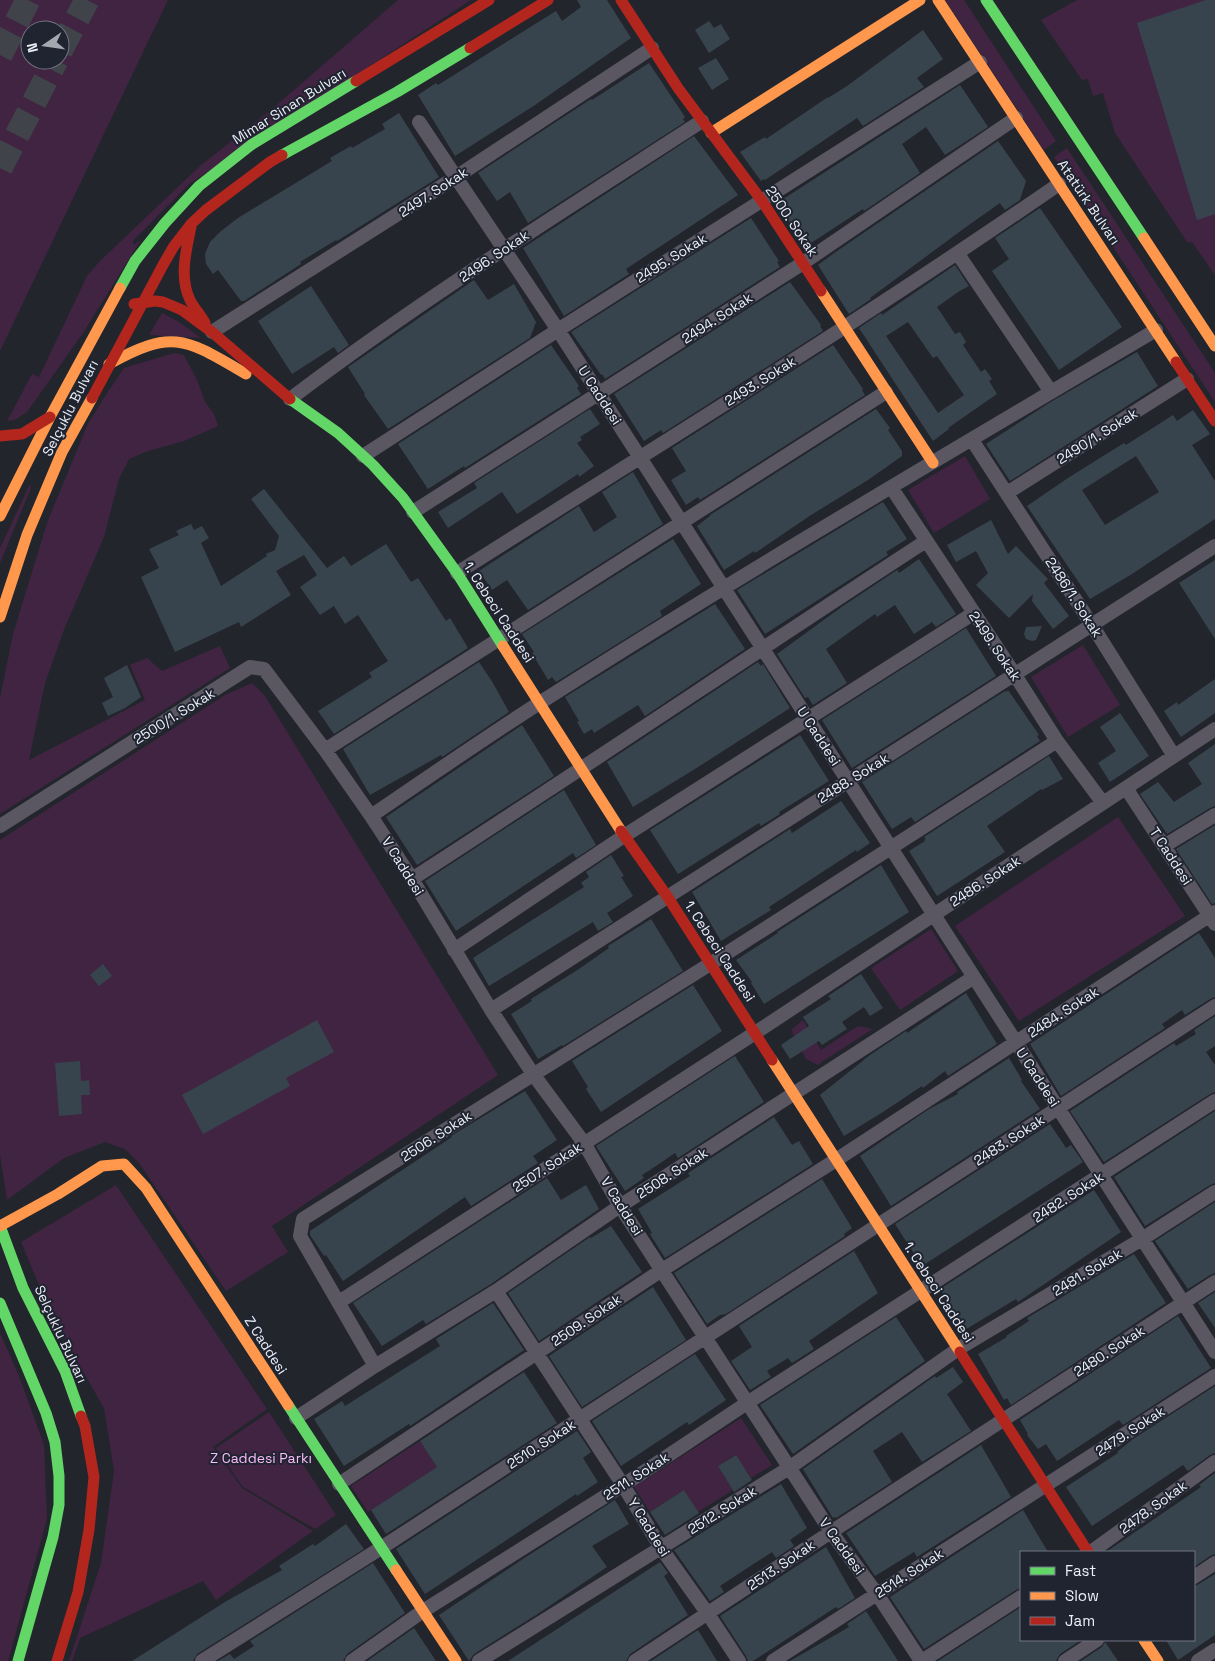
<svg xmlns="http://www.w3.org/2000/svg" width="1215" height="1661" font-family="'Space Grotesk',sans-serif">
<rect width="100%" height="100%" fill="#23252c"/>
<path fill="#402442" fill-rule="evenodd" d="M0,0h168l-168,351zM30,30h30v30h-30z
M398,0h73l-282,184 -56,57v3h2l6,-4 -58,93 -56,79 -12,8 -8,1 25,-47 7,3 48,-101 13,-15 100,-95 72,-57z
M945,0h19l92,141 -12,9z
M1077,0h138v275l-23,-33h-5l-72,-109 -12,-40 -10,3 -5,-17 -6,1 -41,-60z
M1067,148l148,225v29l-161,-245z
M162,313l17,9 22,16 -52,-3z
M174,353l10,2 13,25 8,22 9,12 4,12 -34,15 -36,10 -19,8 -10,20 -15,58 -39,90 -20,56 -16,77 116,-60 -15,-35 17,-7 15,13 58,-25 10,22 -230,146v-116l13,-64 35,-114 40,-96 19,-31 17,-25z
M965,456l25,43 -56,34 -26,-43z
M30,484l1,4 -31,75v-15z
M1083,645l37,60 -52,32 -37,-60z
M252,683l13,13 233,379 -226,151 16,26 -62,39 -87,-128 -14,-14 -20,-7 -41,16 -57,42 -7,-45v-315l225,-145z
M1118,817l67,99 -166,105 -64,-95z
M931,929l27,42 -58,39 -29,-42z
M803,1020l18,30 37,-24 15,3 -50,32 -5,4 -12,-6 -15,-29z
M116,1185l151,224 -54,38 29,41 71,43 -97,69 -13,-19 -123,57 -8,23h-3l32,-98 13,-92 -10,-63 -34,-59 -28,-57 -21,-50z
M0,1333l19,43 25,69 3,74 -39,142h-8z
M269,1412l67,103 -21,14 -72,-42 -27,-39z
M741,1418l31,47 -21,13 -16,-23 -17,11 15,24 -35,22 -14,-22 -34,22 -16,-25z
M420,1441l17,26 -69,45 -17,-26z"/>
<path fill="#38444d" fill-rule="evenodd" d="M577,0h30l24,38 -96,67 -80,51 -37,-61 18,-12 2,2 118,-74 6,10 19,-14z
M1206,0h9v214l-18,6 -60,-197z
M709,21l5,7 7,-4 9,15 -21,14 -14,-23z
M923,30l20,29 -26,19 7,9 -61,39 -6,-8 -92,62 -1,-1 -3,2 -21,-29 25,-15 1,2 62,-42v1l19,-12z
M716,58l13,21 -17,11 -14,-22z
M649,63l36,54 -2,2 2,3 -157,101 -18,-31 -13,9 -19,-28 113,-74 1,1z
M960,85l28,42 -43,28 -19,-28 -24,17 18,29 -56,38 -1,-2 -58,38 -28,-44z
M399,113l40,64 -102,64 -1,-1 -36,22 1,2 -57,37h-3l-23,-31 -5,4 -7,-10 -1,-10 5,-12 11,-11 17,-13 94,-57 -2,-3 21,-12 1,2 33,-19 -3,-5z
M694,136l44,59 -112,74 3,5 -65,42 -41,-68z
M998,141l28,40 -6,19 -15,10 -5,-7 -34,24 -96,71 1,1 -22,15 -31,-49 19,-14z
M1040,208l82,119 -63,43 -67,-99 17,-12 -14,-21z
M751,218l28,43 -2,1 3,5 -175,112 -3,-5 -1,1 -30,-43z
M955,265l14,21 -11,6 -21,15 18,27 5,-2 6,10 -3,3 18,27 4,-3 7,10 -3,2 8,13 -49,34 1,1 -16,12 -74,-113 22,-15 1,2zM908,322l25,36 4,-2 27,39 -26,18 -52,-77z
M474,280l14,20 26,-16 22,38 -6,16 -142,91 -24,-34 1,-1 -17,-27z
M790,282l31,43 -1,1 3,5 -160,102 -2,-3 -17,11 -30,-47z
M311,286l38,59 -11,8 -4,-6 -42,27 -34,-53z
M551,345l28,41 -2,2 4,6 -116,74 -1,-2 -36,23 -30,-45z
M833,345l30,44 -1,1 3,5 -165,105 -2,-3 -12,8 -15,-25 15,-9 -14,-23z
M1137,352l21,34 -148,95 -24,-37 63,-41z
M590,409l10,15 -20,13 2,3 -5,3 17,23 -15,11 -1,-3 -61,40 -15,-22 -54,36 -10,-16 39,-24 -3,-5z
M876,409l14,19 -2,2 14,21v5l-34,24 -57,35 -56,38 -1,-2 -30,19 -27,-44 13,-10v-1z
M1193,410l17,24 -18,11 23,36v38l-83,55 -42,25 -63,-93 41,-28 56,-35 2,2 47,-30 4,6zM1136,456l23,36 -54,33 -23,-35z
M633,472l30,52 -135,86 -21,-30 -15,10 -13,-19 100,-65 15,26 23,-15 -15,-25z
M264,489l63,79 17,-12 7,10 35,-22 25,38 7,-4 28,43 4,-3 18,30 -134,86 -16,-23 54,-34 -3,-4 19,-12 -30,-46 -13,9 -11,-18 -14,9 -20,-28 17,-12 -13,-20 -28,16 15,24 -50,32 -2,-5 -64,30 -34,-75 18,-9 -10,-19 30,-14 -3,-4 15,-7 3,6 8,-4 7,12 -8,5 20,43 46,-30 -1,-2 9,-4 4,-14 -28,-37z
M883,502l24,37 -21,13 2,3 -123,79 -28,-44z
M991,520l17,34 8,-8 32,33 -4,4 25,33 -16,13 -21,-28 1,-7 -24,24 -33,-33 12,-12 -12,-22 -20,11 -9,-17z
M673,539l28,45 -41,27 2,5 -106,66 -4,-5 -4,3 -16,-27 2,-1 -12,-18z
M919,559l37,55 -20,13 -4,-5 -18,12 -19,-29 -18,12 -2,-3 -49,35 21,34 -34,22 -5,-8 -3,1 -28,-44 66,-48 54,-36 2,3z
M1215,560v79l-36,-56z
M715,604l30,45 -100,67 -7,-11 -44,28 -2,-4 -8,5 -7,-12 2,-1 -14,-24z
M1042,626l-6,14 -4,1 -6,-2 -2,-5 2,-7z
M966,628l30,48 -144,92 -30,-48z
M479,662l14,21 16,29 -67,45 -1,-2 -71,40 -27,-46z
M758,662l3,4 2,-2 27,44 -95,61 -62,38 -26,-45z
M127,665l14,32 -16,11 -17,8 -6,-13 11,-6 -9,-19z
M1215,679v34l-34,24 -17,-26 13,-9 1,3z
M1008,690l31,45 -2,1 3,5 -125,81 -4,-5 -19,12 -30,-47 143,-91 1,1z
M1120,713l29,43 -39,26 -12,-19 18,-12 -16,-24z
M522,725l32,51 -137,89 -31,-48z
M800,735l29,46 -50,31 1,2 -19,12 -2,-3 -81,51 -28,-44z
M1215,744v62l-5,2 -43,26 -27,-40 18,-12 16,20 28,-18 -14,-21z
M1049,756l14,23 -21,11 -1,-1 -54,37 18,26 -68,44 -28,-45 16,-10 -1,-1 2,-1 -2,-2z
M564,790l32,55 -20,13 -3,-5 -117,78 -31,-50z
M841,801l29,42 -13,9 -1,-2 -87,57 2,3 -50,31 -29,-49 98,-63 2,4z
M1215,825v78l-3,1 -36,-55z
M611,855l13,21 -3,1 12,19 -26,17 6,9 -15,9 -5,-9 -104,64 -16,-28 111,-71 -3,-4 8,-6 -3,-5z
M881,865l28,47 -145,92 -13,-21 1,-1 -16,-22 42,-27 -1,-1z
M651,919l32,52 -120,75 -1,-1 -24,14 -27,-45 21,-13 -1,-2 48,-30 30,-21 -1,-2z
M1199,933l16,25v39l-5,2 -25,16 -3,-5 -20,14 3,4 -104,68 -31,-52z
M103,964l9,12 -13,10 -9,-11z
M861,974l22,34 -13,8 -6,-9 -22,15 5,7 -25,16 -3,-4 -29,18 -9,-14 28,-19 -6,-9 28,-18 -3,-3z
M693,985l29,46 -121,81 -15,-23 2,-2 -16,-26z
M966,993l31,51 -49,32 -3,-5 -22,17 -1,-2 -39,26 -39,24 -24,-41 50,-40 36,-24 1,2z
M1215,1016v30l-9,6 9,13v27l-5,2 -106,68 -34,-51 104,-68 2,3 20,-12 -2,-4z
M317,1020l17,32 -48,26 4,8 -87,48 -21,-39z
M735,1056l29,46 -86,56 -3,-5 -19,13 -14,9 2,3 -19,13 -29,-45z
M1009,1058l13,22 -1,1 19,28 -149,97 -31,-50 69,-47 29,-15 -1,-2z
M80,1061l1,20 8,-1 1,15h-9l1,19 -23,2 -4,-53z
M525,1091l32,49 -24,16 5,7 -67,43 -6,-9 -122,84 -17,-26 -2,1 -14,-21v-4l142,-94 -1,-1z
M1215,1111v72l-5,2 -65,41 -31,-49z
M774,1117l18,28 7,-4 14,23 -148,94 -15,-24 2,-1 -14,-24 52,-33 -2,-3z
M1050,1124l16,24 5,-3 12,17 -161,104 -27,-42z
M547,1178l14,22 25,-15 13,24 -108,75 -65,40 -3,-4 -41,26 -29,-43z
M822,1179l30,49 -8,6 1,2 -119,78 -6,1 -13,9 -33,-51z
M1094,1190l27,42 -103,70 -2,-3 -53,32 -9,-16 2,-1 -16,-25z
M1215,1202v71l-5,2 -22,14 -33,-48z
M611,1226l31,46 -103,69 -31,-48 82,-56 1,1z
M854,1251l24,42 -69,48 5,8 -22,14 -4,-5 -21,13 4,6 -21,13 -19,-29 21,-14 -13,-21z
M1134,1254l32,49 -155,102 -4,-7 -3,2 -26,-46 29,-17 -1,-1 23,-15 -2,-3z
M653,1287l33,53 -104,67 -33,-51z
M1215,1292v36l-17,-25z
M493,1303l31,47 -114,76 -1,-2 -65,42 -30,-47 28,-18 3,5 95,-60 -4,-7z
M1178,1316l33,52 -88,57 -4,-5 -62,41 -11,-17 -8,5 -11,-14 1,-1 -8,-14z
M896,1317l29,44 -132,93 -33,-49z
M695,1354l31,46 -37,25 -2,-3 -66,44 -29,-45z
M953,1367l10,15 -16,12 24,37 -49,31 -20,-30 -29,19 19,31 -56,36 -1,-1 -2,1 -30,-49 132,-93 1,2z
M524,1372l33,51 -171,111 -15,-24 66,-43 -17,-26z
M1215,1386v67l-5,2 -22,16 -5,-6 -91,61 -26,-39 52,-34 -1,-1 16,-13z
M577,1431l14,21 -8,6 15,24 -21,14 -1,-2 -151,100 -29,-45z
M981,1445l30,52 -94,60 -3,-5 -39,24 -29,-43z
M736,1455l16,25 -18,12 -16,-26z
M1215,1473v81l-5,2 -16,11v-15h-88l95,-65 -2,-2z
M781,1484l26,44 -17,12 4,6 -18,12 -4,-6 -17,11 -35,23 4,6 -14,9 -36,-51z
M684,1490l15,23 -34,22 -15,-23z
M615,1500l14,24 -37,22 15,21 -71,48 -62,39 -5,7 -30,-46 90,-60z
M1023,1510l25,42h-27v36l-5,2 -92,59 -34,-52z
M346,1524l18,25 -167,105 -4,7h-61l93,-59 57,-32 -3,-4 34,-22 2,2z
M826,1547l29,51 -17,11 -2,-2 -83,54h-5l-2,-5 -26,-40z
M660,1562l8,11 -4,3 24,39 -58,39 -4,7h-118z
M373,1563l32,50 -58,41 -4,7h-125l12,-7 4,5 20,-13 -4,-5z
M1215,1574v61l-37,25 -12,-20h28v-54l5,-2z
M1021,1607v33h60l-21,14 -4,7h-118z
M866,1611l32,50h-108l59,-34 -2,-3z
M414,1628l22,33h-69z
M698,1630l19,31h-66z
M1105,1642l13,19h-37l21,-14z"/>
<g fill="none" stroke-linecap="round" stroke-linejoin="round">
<path stroke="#41434a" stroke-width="25" stroke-dasharray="25 12" stroke-linecap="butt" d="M60,51l27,-51
M0,55l28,-55
M0,168l56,-108"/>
<path stroke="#5a5763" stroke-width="14" d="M419,122l139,208 657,1022
M958,254l93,138
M212,332l244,-155 196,-129
M290,399c132,-100 273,-188 412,-278
M972,440l120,185 82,131
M363,456l195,-126 422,-268
M891,487l124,188 42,66 46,62
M1007,493l180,-114
M413,512l390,-249 213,-145
M457,573c202,-128 405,-253 602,-389
M325,750l561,-358
M1126,788l89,136
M371,816c56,-38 112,-77 170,-114 202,-129 409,-250 615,-372
M0,826l250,-159 14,2 61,81 46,66 41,63 79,131 42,64 51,69 36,63 211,326 46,62 44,67
M1164,846l51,-31
M412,879c172,-111 342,-226 514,-338
M454,950l170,-114 350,-223
M491,1010l724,-464
M496,1291l127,194 38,63 47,66 31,47
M339,1302l416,-269 460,-304
M375,1366l-75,-130 3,-17 407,-255 347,-223
M296,1418l79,-52 121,-75 124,-85 354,-229
M339,1484l323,-214 174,-110 379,-248
M1091,1552l124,-90
M1194,1577l21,-14
M202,1661l179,-113 834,-542
M352,1661l71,-50 219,-138 105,-70 468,-302
M479,1661l310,-193 169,-119 184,-110 73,-47
M635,1661l196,-129 384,-250
M773,1661l442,-285
M922,1661l99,-64
M1065,1661l32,-21
M1198,1661l17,-11"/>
<path stroke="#63d668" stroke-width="11" d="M986,0l158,238
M282,155l115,-63 73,-44
M120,288l15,-27 30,-38 34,-37 52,-41 105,-64
M290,399l48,34 35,32 30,33 54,75 46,73
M0,1226l23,62 42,83 16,45
M0,1303l46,110 9,29 4,34v29l-6,32 -35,124
M288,1405l108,165"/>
<path stroke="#ff974d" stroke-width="11" d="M938,0l238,362
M711,133l209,-133
M1144,238l71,108
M821,291l112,172
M109,364c64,-36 77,-25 137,10
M0,516l50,-99 70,-129
M0,617l27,-82 35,-83 30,-54
M503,646l118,185
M772,1060l188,292
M0,1226l58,-32 44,-28 22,-2 22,24 142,217
M396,1570l60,91
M1144,1640l14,21"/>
<path stroke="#b3261e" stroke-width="11" d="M621,0l57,88 84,113 59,90
M470,48l78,-48
M356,81l133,-81
M191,227c-5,24 -12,50 -1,73 4,8 11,15 15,23
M134,304l21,-3 8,1 19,8 30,22 78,67
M1176,362l39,59
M92,398l71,-133 11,-19 17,-22 15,-14 64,-48 12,-7
M0,436l22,-2 28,-17
M621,831l46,65 105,164
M960,1352l128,200
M57,1661l21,-69 11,-62 5,-53 -9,-51 -4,-10"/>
</g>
<g text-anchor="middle" stroke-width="4" stroke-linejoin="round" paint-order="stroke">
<g font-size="14" fill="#ebeff7" stroke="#1f2430">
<text transform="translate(289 106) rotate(-32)" y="5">Mimar Sinan Bulvarı</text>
<text transform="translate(433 192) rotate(-33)" y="5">2497. Sokak</text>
<text transform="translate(1089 202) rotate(56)" y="5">Atatürk Bulvarı</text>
<text transform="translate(792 221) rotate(56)" y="5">2500. Sokak</text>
<text transform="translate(494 256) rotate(-34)" y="5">2496. Sokak</text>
<text transform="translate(671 258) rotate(-32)" y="5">2495. Sokak</text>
<text transform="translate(717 318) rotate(-33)" y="5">2494. Sokak</text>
<text transform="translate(760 381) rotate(-32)" y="5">2493. Sokak</text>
<text transform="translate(600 395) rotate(57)" y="5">U Caddesi</text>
<text transform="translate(70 408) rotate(-63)" y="5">Selçuklu Bulvarı</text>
<text transform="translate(1097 436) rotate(-32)" y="5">2490/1. Sokak</text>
<text transform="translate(1074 597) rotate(57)" y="5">2486/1. Sokak</text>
<text transform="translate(499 612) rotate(57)" y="5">1. Cebeci Caddesi</text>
<text transform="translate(995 646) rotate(56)" y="5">2499. Sokak</text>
<text transform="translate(174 716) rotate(-32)" y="5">2500/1. Sokak</text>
<text transform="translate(819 736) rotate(57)" y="5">U Caddesi</text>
<text transform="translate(853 778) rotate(-32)" y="5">2488. Sokak</text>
<text transform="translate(1171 856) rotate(57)" y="5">T Caddesi</text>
<text transform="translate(403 866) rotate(58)" y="5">V Caddesi</text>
<text transform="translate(985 881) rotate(-33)" y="5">2486. Sokak</text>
<text transform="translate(720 951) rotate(57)" y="5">1. Cebeci Caddesi</text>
<text transform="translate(1063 1012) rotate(-33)" y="5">2484. Sokak</text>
<text transform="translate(1038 1077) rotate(57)" y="5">U Caddesi</text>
<text transform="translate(436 1136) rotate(-33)" y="5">2506. Sokak</text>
<text transform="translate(1009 1140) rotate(-33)" y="5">2483. Sokak</text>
<text transform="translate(547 1167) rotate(-33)" y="5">2507. Sokak</text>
<text transform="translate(672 1173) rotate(-33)" y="5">2508. Sokak</text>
<text transform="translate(1068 1197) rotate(-33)" y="5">2482. Sokak</text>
<text transform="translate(622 1206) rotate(58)" y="5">V Caddesi</text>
<text transform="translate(1087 1272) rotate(-31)" y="5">2481. Sokak</text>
<text transform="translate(939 1292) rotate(57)" y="5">1. Cebeci Caddesi</text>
<text transform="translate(586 1320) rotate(-34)" y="5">2509. Sokak</text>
<text transform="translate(61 1334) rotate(65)" y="5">Selçuklu Bulvarı</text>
<text transform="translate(266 1345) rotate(57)" y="5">Z Caddesi</text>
<text transform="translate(1109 1351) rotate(-33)" y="5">2480. Sokak</text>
<text transform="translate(1130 1431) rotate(-33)" y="5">2479. Sokak</text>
<text transform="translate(541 1444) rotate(-33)" y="5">2510. Sokak</text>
<text transform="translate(636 1476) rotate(-33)" y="5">2511. Sokak</text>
<text transform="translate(1153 1507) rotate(-36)" y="5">2478. Sokak</text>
<text transform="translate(722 1510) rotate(-32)" y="5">2512. Sokak</text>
<text transform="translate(649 1527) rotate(58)" y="5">Y Caddesi</text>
<text transform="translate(842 1546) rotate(54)" y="5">V Caddesi</text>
<text transform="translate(781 1565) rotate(-34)" y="5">2513. Sokak</text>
<text transform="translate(909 1573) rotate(-33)" y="5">2514. Sokak</text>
</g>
<g font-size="14" fill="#fbbcfc" stroke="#1f2430">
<text x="261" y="1463">Z Caddesi Parkı</text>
</g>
</g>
<rect x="1020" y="1551" width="175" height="90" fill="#1f2430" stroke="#717580"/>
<rect x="1030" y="1567" width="25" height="8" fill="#63d668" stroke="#717580"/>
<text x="1065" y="1576" font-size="15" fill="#ebeff7">Fast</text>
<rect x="1030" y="1592" width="25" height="8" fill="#ff974d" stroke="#717580"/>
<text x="1065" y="1601" font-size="15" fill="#ebeff7">Slow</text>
<rect x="1030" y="1617" width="25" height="8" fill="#b3261e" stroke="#717580"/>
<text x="1065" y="1626" font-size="15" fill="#ebeff7">Jam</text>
<g transform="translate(45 45) rotate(257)"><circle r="24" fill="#1f2430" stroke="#717580"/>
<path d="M0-4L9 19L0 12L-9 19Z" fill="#a5a8b0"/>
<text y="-8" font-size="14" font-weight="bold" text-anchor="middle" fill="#ebeff7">N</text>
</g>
</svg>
